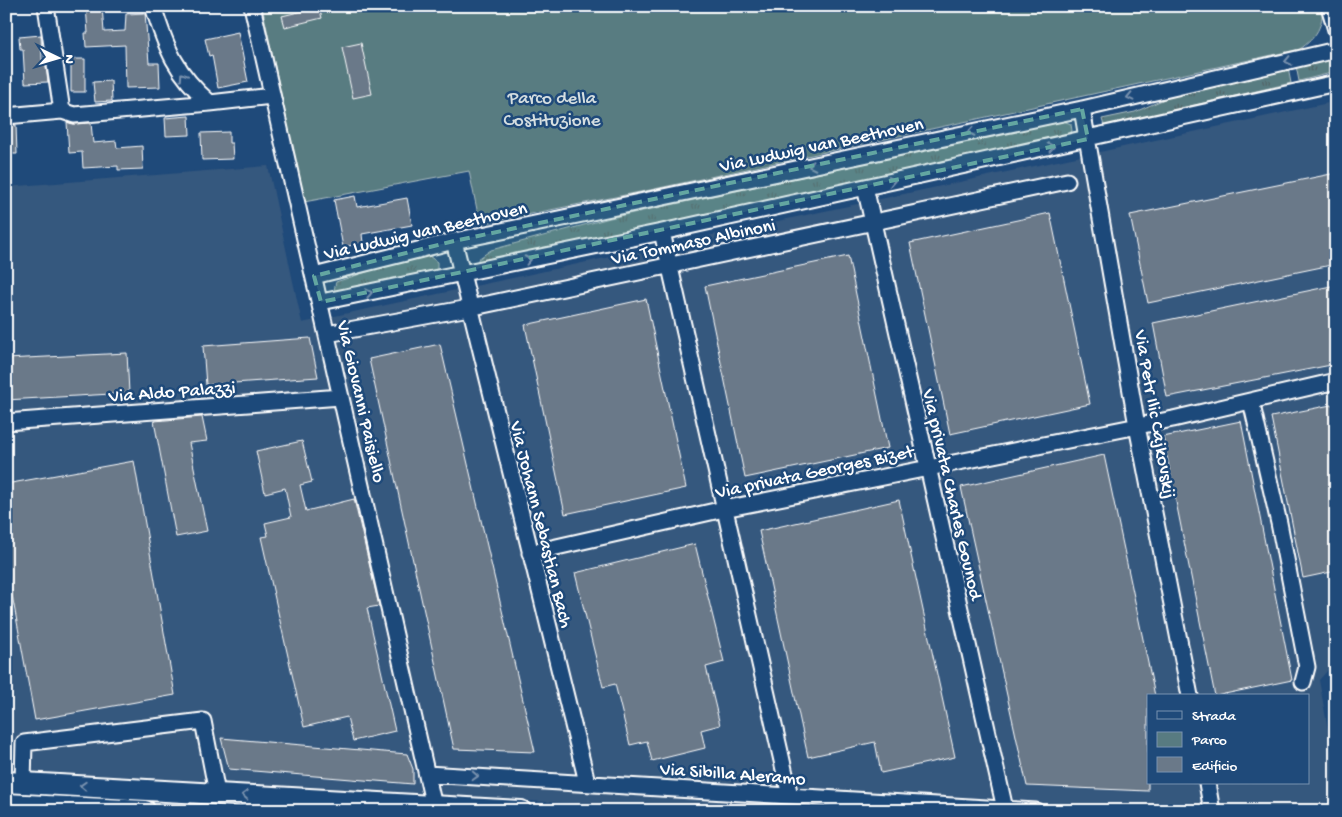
<svg xmlns="http://www.w3.org/2000/svg" width="1342" height="817" font-family="'Gochi Hand',sans-serif">
<defs>
<pattern id="grass-tufts" width="24" height="20" patternUnits="userSpaceOnUse" patternTransform="scale(1.25)"><rect width="24" height="20" fill="#587b81"/><path d="M3 7l-1-3M5 7V3M7 7l1-3M15 17l-1-3M17 17v-4M19 17l1-3" fill="none" stroke="#526466"/></pattern>
</defs>
<rect width="100%" height="100%" fill="#1f4a7a"/>
<filter id="ink" filterUnits="userSpaceOnUse"><feTurbulence type="fractalNoise" baseFrequency=".02" numOctaves="2"/><feDisplacementMap in="SourceGraphic" scale="10" xChannelSelector="R" yChannelSelector="G"/><feConvolveMatrix kernelMatrix="1 2 1 2 8 2 1 2 1" color-interpolation-filters="sRGB"/></filter>
<g filter="url(#ink)">
<path fill="#36587e" fill-rule="evenodd" d="M1333,102l3,4v555l-17,19 17,94v24l-29,13h-618l-287,-18 -396,-21v-585l262,-21 34,157zM1148,696h160v87h-160z"/>
<path fill="url(#grass-tufts)" stroke="#acbdc0" d="M1327,59l7,3 2,7 -5,4 -32,8 -3,-15z
M1288,68l3,15 -187,43 -2,-7 33,-7 34,-15z
M1063,121l8,3 1,7 -7,6 -586,127 -1,-5 13,-9 119,-32z
M415,256h14l8,6v10l-96,20 -7,-2 2,-8z"/>
<path fill="#587b81" stroke="#acbdc0" d="M262,6h1060c2,19 -6,32 -22,43l-650,141 -170,34 -11,-53 -165,31z"/>
<path fill="#6a7989" stroke="#fff" d="M86,6h16l2,26 21,-1 1,-17 19,-1 4,50h10l1,24 -34,1 -1,-43 -39,2 -1,-14h3z
M319,7l3,11 -37,9 -3,-11z
M238,32l10,50 -30,6 -6,-33 -3,1 -4,-17z
M41,35l1,25h3l3,22 -23,1 -2,-34h-3l-1,-12z
M361,43l11,51 -19,4 -11,-51z
M71,59h14v33h-14z
M111,81l1,20 -17,1 -2,-20z
M189,116l1,19 -24,1 -1,-18z
M67,122l7,2 17,-1 2,20 23,-2 1,7 25,-2 1,23 -25,1v-4l-35,2 -1,-16 -13,1z
M6,125h10l1,29h-11z
M229,132v11h3l1,16 -31,1 -1,-27z
M1336,173v91l-188,39 -18,-88z
M355,196l2,11 50,-9 5,27 -50,9 1,9 -20,4 -9,-47z
M1050,213l40,191 -140,30 -40,-191z
M848,256l40,192 -143,30 -40,-192z
M1336,285v79l-169,33 -14,-74z
M646,299l40,189 -121,26 -40,-189z
M310,338l8,39 -112,8 -3,-39z
M440,344l95,408 -81,-3 -85,-390z
M127,353l2,40 -123,7v-41z
M1336,404v167l-33,7 -32,-161z
M202,417l5,24 -18,2 18,88 -31,6 -22,-116z
M1241,421l51,259 -77,16 -52,-259z
M302,441l10,41 -12,3 6,26 48,-12 25,107 -12,2 28,123 -42,10 -6,-24 -43,10 -43,-190 7,-1 -3,-13 26,-6 -6,-29 -20,5 -9,-42z
M1104,455l51,241h-7v95l-121,-5 -66,-299z
M134,461l41,234 -140,25 -29,-158v-78z
M899,500l56,257 -74,16 -6,-31 -67,15 -49,-226z
M695,544l29,118 -18,5 14,58 -19,5 4,18 -53,13 -5,-20 -17,4 -15,-61 -12,3 -28,-114z
M221,738l186,16 6,15v15l-184,-15z"/>
<g fill="none" stroke-linecap="round" stroke-linejoin="round">
<g stroke="#fff" stroke-width="19">
<path id="minor" d="M46,6l16,105 12,4 136,-12
M153,6c13,42 23,68 57,97l62,-7
M252,6l183,805
M1329,6l7,24
M1082,109l55,317 53,270
M6,116l56,-5
M865,187l140,622
M662,232l128,564
M454,241l133,541
M314,276l140,-35 628,-132 254,-59
M321,302l341,-70 674,-149
M327,334l142,-26 598,-127
M1251,401l28,122 28,144 -4,15
M6,422l335,-25
M530,553l194,-44 449,-90 163,-38
M427,774l609,37
M23,783l1,-40 179,-22 14,72
M1207,783l5,28"/>
</g>
<g stroke="#fff" stroke-width="24">
<path id="major" d="M6,782l515,29
M6,804l139,7"/>
</g>
<use href="#minor" stroke="#1f4a7a" stroke-width="15"/>
<use href="#major" stroke="#1f4a7a" stroke-width="20"/>
</g>
<defs><path id="oneway-chevron" d="M-2-3.5L2.5 0L-2 3.5" fill="none" stroke-width="1.6" stroke-linecap="round" stroke-linejoin="round" transform="scale(1.25)"/></defs>
<g stroke="#7992af">
<use href="#oneway-chevron" transform="translate(1288 61) rotate(167)"/>
<use href="#oneway-chevron" transform="translate(183 76) rotate(-124)"/>
<use href="#oneway-chevron" transform="translate(1130 97) rotate(167)"/>
<use href="#oneway-chevron" transform="translate(971 132) rotate(168)"/>
<use href="#oneway-chevron" transform="translate(1051 147) rotate(-12)"/>
<use href="#oneway-chevron" transform="translate(812 166) rotate(168)"/>
<use href="#oneway-chevron" transform="translate(892 181) rotate(-12)"/>
<use href="#oneway-chevron" transform="translate(528 260) rotate(-12)"/>
<use href="#oneway-chevron" transform="translate(369 293) rotate(-11)"/>
<use href="#oneway-chevron" transform="translate(475 776) rotate(3)"/>
<use href="#oneway-chevron" transform="translate(83 786) rotate(-177)"/>
<use href="#oneway-chevron" transform="translate(245 795) rotate(-177)"/>
</g>
</g>
<path fill="#63a6a1" fill-opacity="0.2" stroke="#63a6a1" stroke-width="4" stroke-dasharray="10 6" stroke-linejoin="round" d="M1082,109l6,30 -767,163 -7,-26 140,-35z"/>
<g text-anchor="middle" stroke-width="5" stroke-linejoin="round" paint-order="stroke">
<g font-size="19" fill="#d5dee0" stroke="#1f4a7a">
<text x="552" y="103">Parco della<tspan x="552" dy="22">Costituzione</tspan></text>
</g>
<g font-size="19" fill="#fff" stroke="#1f4a7a">
<text transform="translate(821 143) rotate(-12)" y="7">Via Ludwig van Beethoven</text>
<text transform="translate(425 229) rotate(-13)" y="7">Via Ludwig van Beethoven</text>
<text transform="translate(693 240) rotate(-12)" y="7">Via Tommaso Albinoni</text>
<text transform="translate(172 390) rotate(-4)" y="7">Via Aldo Palazzi</text>
<text transform="translate(363 401) rotate(77)" y="7">Via Giovanni Paisiello</text>
<text transform="translate(1157 414) rotate(80)" y="7">Via Petr Ilic Cajkovskij</text>
<text transform="translate(814 470) rotate(-12)" y="7">Via privata Georges Bizet</text>
<text transform="translate(954 494) rotate(77)" y="7">Via privata Charles Gounod</text>
<text transform="translate(543 524) rotate(76)" y="7">Via Johann Sebastian Bach</text>
<text transform="translate(733 772) rotate(4)" y="7">Via Sibilla Aleramo</text>
</g>
</g>
<rect width="1342" height="817" fill="none" stroke="#1f4a7a" stroke-width="25"/>
<rect x="12" y="12" width="1317" height="792" fill="none" stroke="#fff" stroke-width="2" filter="url(#ink)"/>
<rect x="1147" y="694" width="162" height="90" fill="#1f4a7a" stroke="#7992af"/>
<rect x="1157" y="711" width="25" height="8" fill="#1f4a7a" stroke="#7992af"/>
<text x="1192" y="720" font-size="15" fill="#ffffff">Strada</text>
<rect x="1157" y="732" width="25" height="15" fill="#587b81" stroke="#7992af"/>
<text x="1192" y="744" font-size="15" fill="#ffffff">Parco</text>
<rect x="1157" y="757" width="25" height="15" fill="#6a7989" stroke="#7992af"/>
<text x="1192" y="770" font-size="15" fill="#ffffff">Edificio</text>
<g transform="translate(58 58) rotate(95)" stroke="#1f4a7a" stroke-width="4" paint-order="stroke">
<path d="M0-4L9 19L0 12L-9 19Z" fill="#ffffff"/>
<text y="-8" font-size="14" font-weight="bold" text-anchor="middle" fill="#ffffff">N</text>
</g>
</svg>
